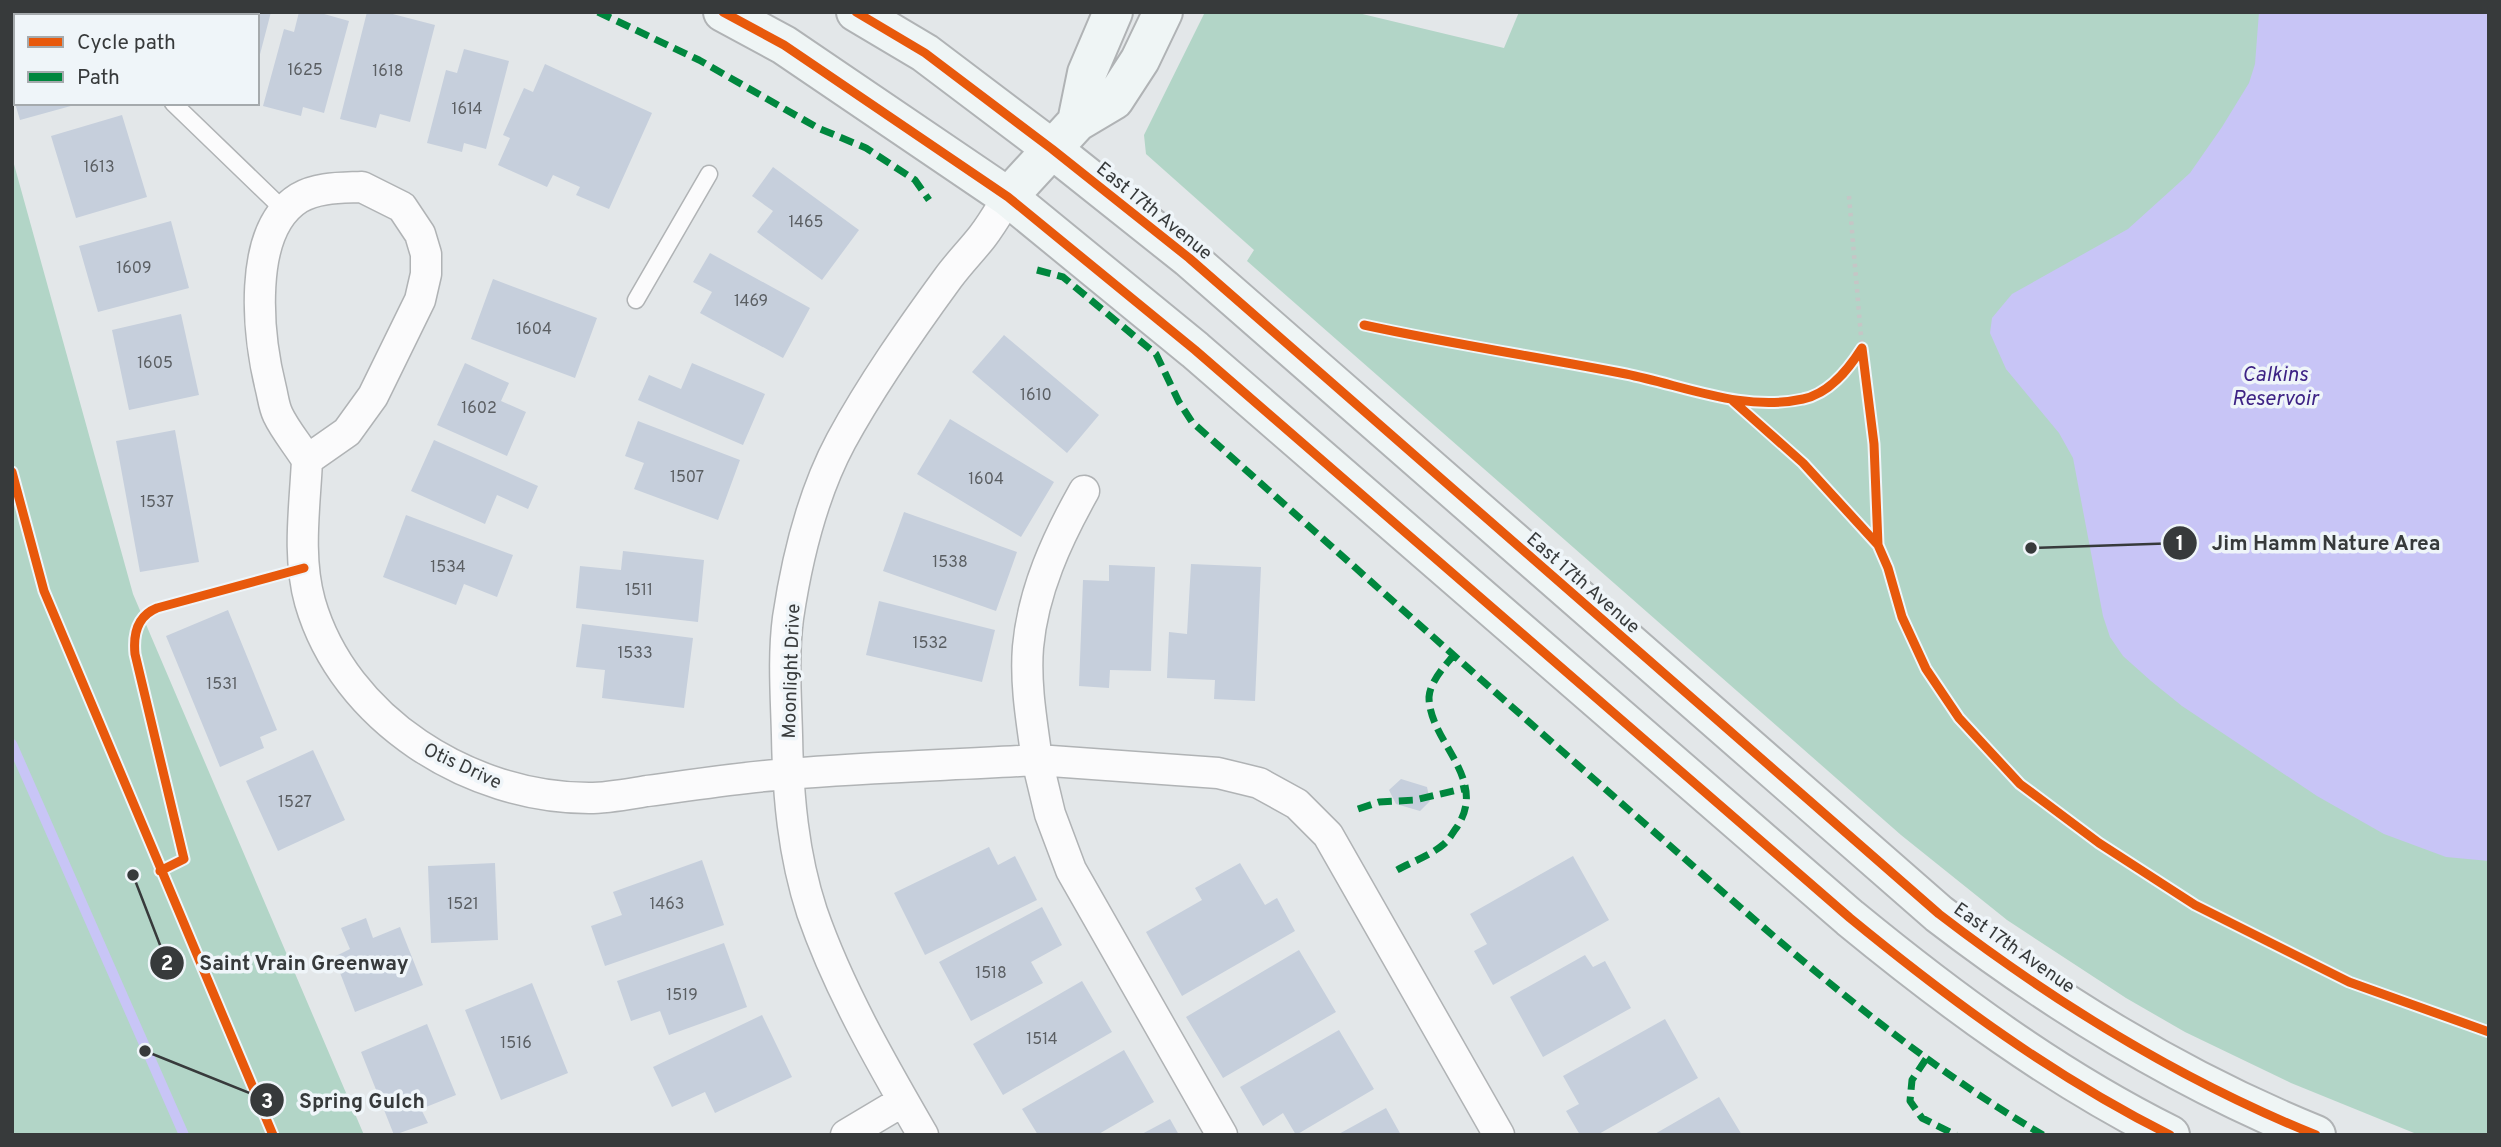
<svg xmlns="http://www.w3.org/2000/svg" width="2501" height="1147" font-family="Overpass,sans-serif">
<rect width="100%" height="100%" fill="#e3e7e9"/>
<path fill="#b2d5c7" d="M1205,12h149l150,36 15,-36h970v1123h-70l-128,-52 -106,-51 -59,-34 -119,-78 -106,-85 -654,-574 7,-11 -108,-96 -2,-19z
M12,157l121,437 231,541h-352z"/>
<path fill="#c8c5f6" d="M2259,12h230v849l-43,-4 -62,-23 -67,-38 -135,-90 -31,-25 -28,-25 -13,-19 -7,-21 -30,-158 -14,-25 -53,-64 -16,-36 2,-15 20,-24 116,-65 62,-56 32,-46 27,-44 6,-19z"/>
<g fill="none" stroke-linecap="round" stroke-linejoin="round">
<path stroke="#c8c5f6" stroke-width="10" d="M12,744l172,391"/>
</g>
<path fill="#c6cfdc" d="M206,12h65l-13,50 -1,-46h-52z
M299,12h18l32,9 -25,92 -21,-6 -2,9 -38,-10 21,-77 10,3z
M367,12h18l50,13 -25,97 -30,-8 -4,14 -36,-9z
M16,32v70h-1l-3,-10v-59z
M464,49l45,12 -23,88 -22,-6 -2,9 -35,-9 19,-73 11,3z
M545,64l107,49 -43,96 -33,-14 4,-8 -27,-12 -6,12 -49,-22 12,-27 -7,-3 21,-47 9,4z
M15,103h63v1l-58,16z
M122,115l25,82 -71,21 -25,-82z
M773,167l86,63 -37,50 -65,-48 16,-21 -21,-15z
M171,221l18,67 -91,24 -19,-66z
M710,253l100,55 -27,50 -83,-45 12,-21 -19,-10z
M493,279l104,39 -22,60 -104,-39z
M181,314l18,81 -70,15 -17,-80z
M1004,335l95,80 -32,38 -95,-81z
M465,363l44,20 -8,18 25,11 -19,44 -70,-31z
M692,363l73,31 -22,51 -105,-45 11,-25 32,14z
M950,419l104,63 -33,55 -104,-63z
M638,421l102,39 -22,60 -84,-31 10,-26 -19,-7z
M175,430l24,132 -59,10 -24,-131z
M434,440l104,46 -10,23 -31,-14 -12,29 -74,-33z
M904,512l113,40 -21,59 -113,-40z
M406,515l107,40 -16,42 -33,-13 -8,21 -73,-28z
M623,551l81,9 -6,62 -122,-14 4,-42 41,4z
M1191,564l70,3 -6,134 -41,-2 1,-19 -48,-2 2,-46 18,2z
M1109,565l46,2 -4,104 -41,-1 -1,18 -30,-2 4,-106 26,1z
M879,601l116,29 -13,52 -116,-27z
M228,610l49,120 -17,7 4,11 -44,19 -54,-131z
M582,624l111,14 -9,70 -82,-10 3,-28 -29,-3z
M313,750l32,70 -67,31 -32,-70z
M1401,779l26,8 3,14 -10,10 -24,-7 -7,-14z
M989,847l9,18 17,-9 22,44 -112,55 -31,-62z
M1573,856l36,64 -116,65 -19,-34 13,-7 -17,-30z
M702,860l22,65 -119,41 -14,-40 31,-11 -9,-23z
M495,863l3,77 -67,3 -3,-77z
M1240,863l25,42 12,-7 18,33 -113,65 -36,-64 56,-32 -7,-12z
M1042,907l20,38 -31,17 12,21 -72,38 -32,-59z
M366,918l7,20 27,-11 23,58 -68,27 -21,-55 16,-8 -9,-21z
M724,943l23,64 -78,28 -9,-24 -29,10 -14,-40z
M1299,950l37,62 -113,66 -37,-61z
M1585,955l8,12 12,-6 26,47 -88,49 -33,-60z
M1082,981l30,51 -109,63 -30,-51z
M532,983l36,90 -67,27 -36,-90z
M762,1015l30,62 -77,36 -10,-21 -33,15 -19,-40z
M1665,1019l33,59 -101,57h-17l-14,-24 13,-7 -16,-28z
M427,1024l29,71 -35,14 7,14 -34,12 -33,-83z
M1339,1030l35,59 -78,46 -13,-22 -20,13 -23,-39z
M1124,1050l30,52 -57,33h-59l-16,-26z
M1719,1097l23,38h-89z
M1386,1108l15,27h-64z
M1170,1119l9,16h-39z"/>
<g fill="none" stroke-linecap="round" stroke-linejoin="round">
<g stroke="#b0b3b5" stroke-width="19">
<path id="lane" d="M173,103l113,109
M636,300l73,-126"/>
</g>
<g stroke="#b0b3b5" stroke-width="33">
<path id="street" d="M362,187l40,20 18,27 6,20v20l-6,26 -47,96 -26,36 -40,28c-9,-15 -22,-30 -29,-45 -4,-8 -5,-18 -7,-26 -13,-52 -25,-158 28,-191 19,-11 42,-10 63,-11z
M307,460c-2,46 -10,96 3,142 34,118 160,196 279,196 19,0 39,-4 58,-7 47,-6 94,-14 142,-17 82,-7 165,-9 248,-14l13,54 21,56 151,265
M1084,491c-27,48 -51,100 -56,156 -3,38 4,76 9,113l181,13 41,10 38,21 31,31 171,300
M846,1135l57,-34
M923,1135c-41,-71 -84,-145 -111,-223 -19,-58 -24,-117 -25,-177 -1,-38 -4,-79 1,-117 9,-60 24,-123 53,-177 31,-57 69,-111 107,-163 11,-15 23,-27 34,-41 10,-13 18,-27 26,-40"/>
</g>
<g stroke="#b0b3b5" stroke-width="42">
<path id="secondary" d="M723,12l61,33 224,152 187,153 655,568c100,82 204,159 320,217
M856,12l69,41 127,96 137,109 750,656c116,89 241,166 377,221
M1077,122l10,-49 26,-61
M1008,197l69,-75 37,-22 26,-40 23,-48"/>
</g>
<path stroke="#c5c6c6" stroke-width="4.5" stroke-dasharray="3.5 5" stroke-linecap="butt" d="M1849,196l13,152"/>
<use href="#lane" stroke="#fbfbfc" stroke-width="16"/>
<use href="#street" stroke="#fbfbfc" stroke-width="30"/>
<use href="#secondary" stroke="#eff5f5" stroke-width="38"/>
<path stroke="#00873e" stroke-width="7" stroke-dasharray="14 7" stroke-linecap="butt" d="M598,12l101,48 119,68 48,20 49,32 14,20
M1037,270l26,7 93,77 23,48 13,20c156,139 311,278 468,415 122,107 243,216 383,298
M1358,809l21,-7 36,-2 51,-12
M1397,870c15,-8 34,-15 47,-26 5,-4 9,-12 13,-17 32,-49 -28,-85 -28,-130 1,-15 15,-30 24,-41
M1926,1059l-14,21 -2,21 12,17 34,17"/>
<g stroke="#eff5f9" stroke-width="13">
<path id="cycleway" d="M723,12l61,33 224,152 187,153 655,568c100,82 204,159 320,217
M856,12l69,41 127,96 137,109 750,656c116,89 241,166 377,221
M1364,325c87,19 175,32 262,49 59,12 117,38 177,25 26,-5 45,-29 59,-51l12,96 4,101
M1733,401l70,62 75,82 10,23 14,49 24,52 33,49 61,66 79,59 96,62 154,77 140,50
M12,472l32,119 229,544
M160,871l24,-12 -49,-205c-2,-20 2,-38 22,-46l147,-40"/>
</g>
<use href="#cycleway" stroke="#e8590c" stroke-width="9"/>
</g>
<g text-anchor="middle" stroke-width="7" stroke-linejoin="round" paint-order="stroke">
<g font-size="16" fill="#5b5f63">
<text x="305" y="75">1625</text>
<text x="388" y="76">1618</text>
<text x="467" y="114">1614</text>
<text x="99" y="172">1613</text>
<text x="806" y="227">1465</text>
<text x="134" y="273">1609</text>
<text x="751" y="306">1469</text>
<text x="534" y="334">1604</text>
<text x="155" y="368">1605</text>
<text x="1036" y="400">1610</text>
<text x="479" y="413">1602</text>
<text x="687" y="482">1507</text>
<text x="986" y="484">1604</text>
<text x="157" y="507">1537</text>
<text x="950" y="567">1538</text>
<text x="448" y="572">1534</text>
<text x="639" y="595">1511</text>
<text x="930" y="648">1532</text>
<text x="635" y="658">1533</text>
<text x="222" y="689">1531</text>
<text x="295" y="807">1527</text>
<text x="463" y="909">1521</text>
<text x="667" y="909">1463</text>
<text x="991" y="978">1518</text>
<text x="682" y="1000">1519</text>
<text x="1042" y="1044">1514</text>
<text x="516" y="1048">1516</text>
</g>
<g font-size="19" fill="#373a3b" stroke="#eff5f9">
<text transform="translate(1155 210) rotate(39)" y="7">East 17th Avenue</text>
<text transform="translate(1584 582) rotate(41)" y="7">East 17th Avenue</text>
<text transform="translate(790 671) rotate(-88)" y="7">Moonlight Drive</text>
<text transform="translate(463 765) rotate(25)" y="7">Otis Drive</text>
<text transform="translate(2015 947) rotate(35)" y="7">East 17th Avenue</text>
</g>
<g font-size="21" font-style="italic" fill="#3e2385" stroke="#eff5f9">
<text x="2275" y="381">Calkins<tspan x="2275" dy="24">Reservoir</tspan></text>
</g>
</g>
<path fill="none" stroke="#373a3b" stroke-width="2.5" d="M2031 548L2180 543M133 875L167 963M145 1051L267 1100"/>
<g fill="#373a3b" stroke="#eff5f9" stroke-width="2.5">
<circle cx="2031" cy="548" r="7"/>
<circle cx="133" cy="875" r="7"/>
<circle cx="145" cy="1051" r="7"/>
<circle cx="2180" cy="543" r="18"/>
<circle cx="167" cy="963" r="18"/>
<circle cx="267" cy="1100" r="18"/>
</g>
<g font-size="21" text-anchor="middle" font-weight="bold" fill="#fff">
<text x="2180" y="550">1</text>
<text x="167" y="970">2</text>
<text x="267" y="1108">3</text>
</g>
<g font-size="21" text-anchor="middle" font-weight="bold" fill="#373a3b" stroke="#eff5f9" stroke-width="7" stroke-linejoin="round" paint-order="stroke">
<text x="2326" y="550">Jim Hamm Nature Area</text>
<text x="304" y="970">Saint Vrain Greenway</text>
<text x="362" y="1108">Spring Gulch</text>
</g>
<rect width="2501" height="1147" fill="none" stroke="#373a3b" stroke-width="28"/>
<rect x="14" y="14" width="245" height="91" fill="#eff5f9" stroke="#a5aaad" stroke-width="2"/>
<rect x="28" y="37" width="35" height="10" fill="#e8590c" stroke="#a5aaad" stroke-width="2"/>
<text x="77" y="49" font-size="21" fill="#373a3b">Cycle path</text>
<rect x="28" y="72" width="35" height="10" fill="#00873e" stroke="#a5aaad" stroke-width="2"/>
<text x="77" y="84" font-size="21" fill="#373a3b">Path</text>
</svg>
